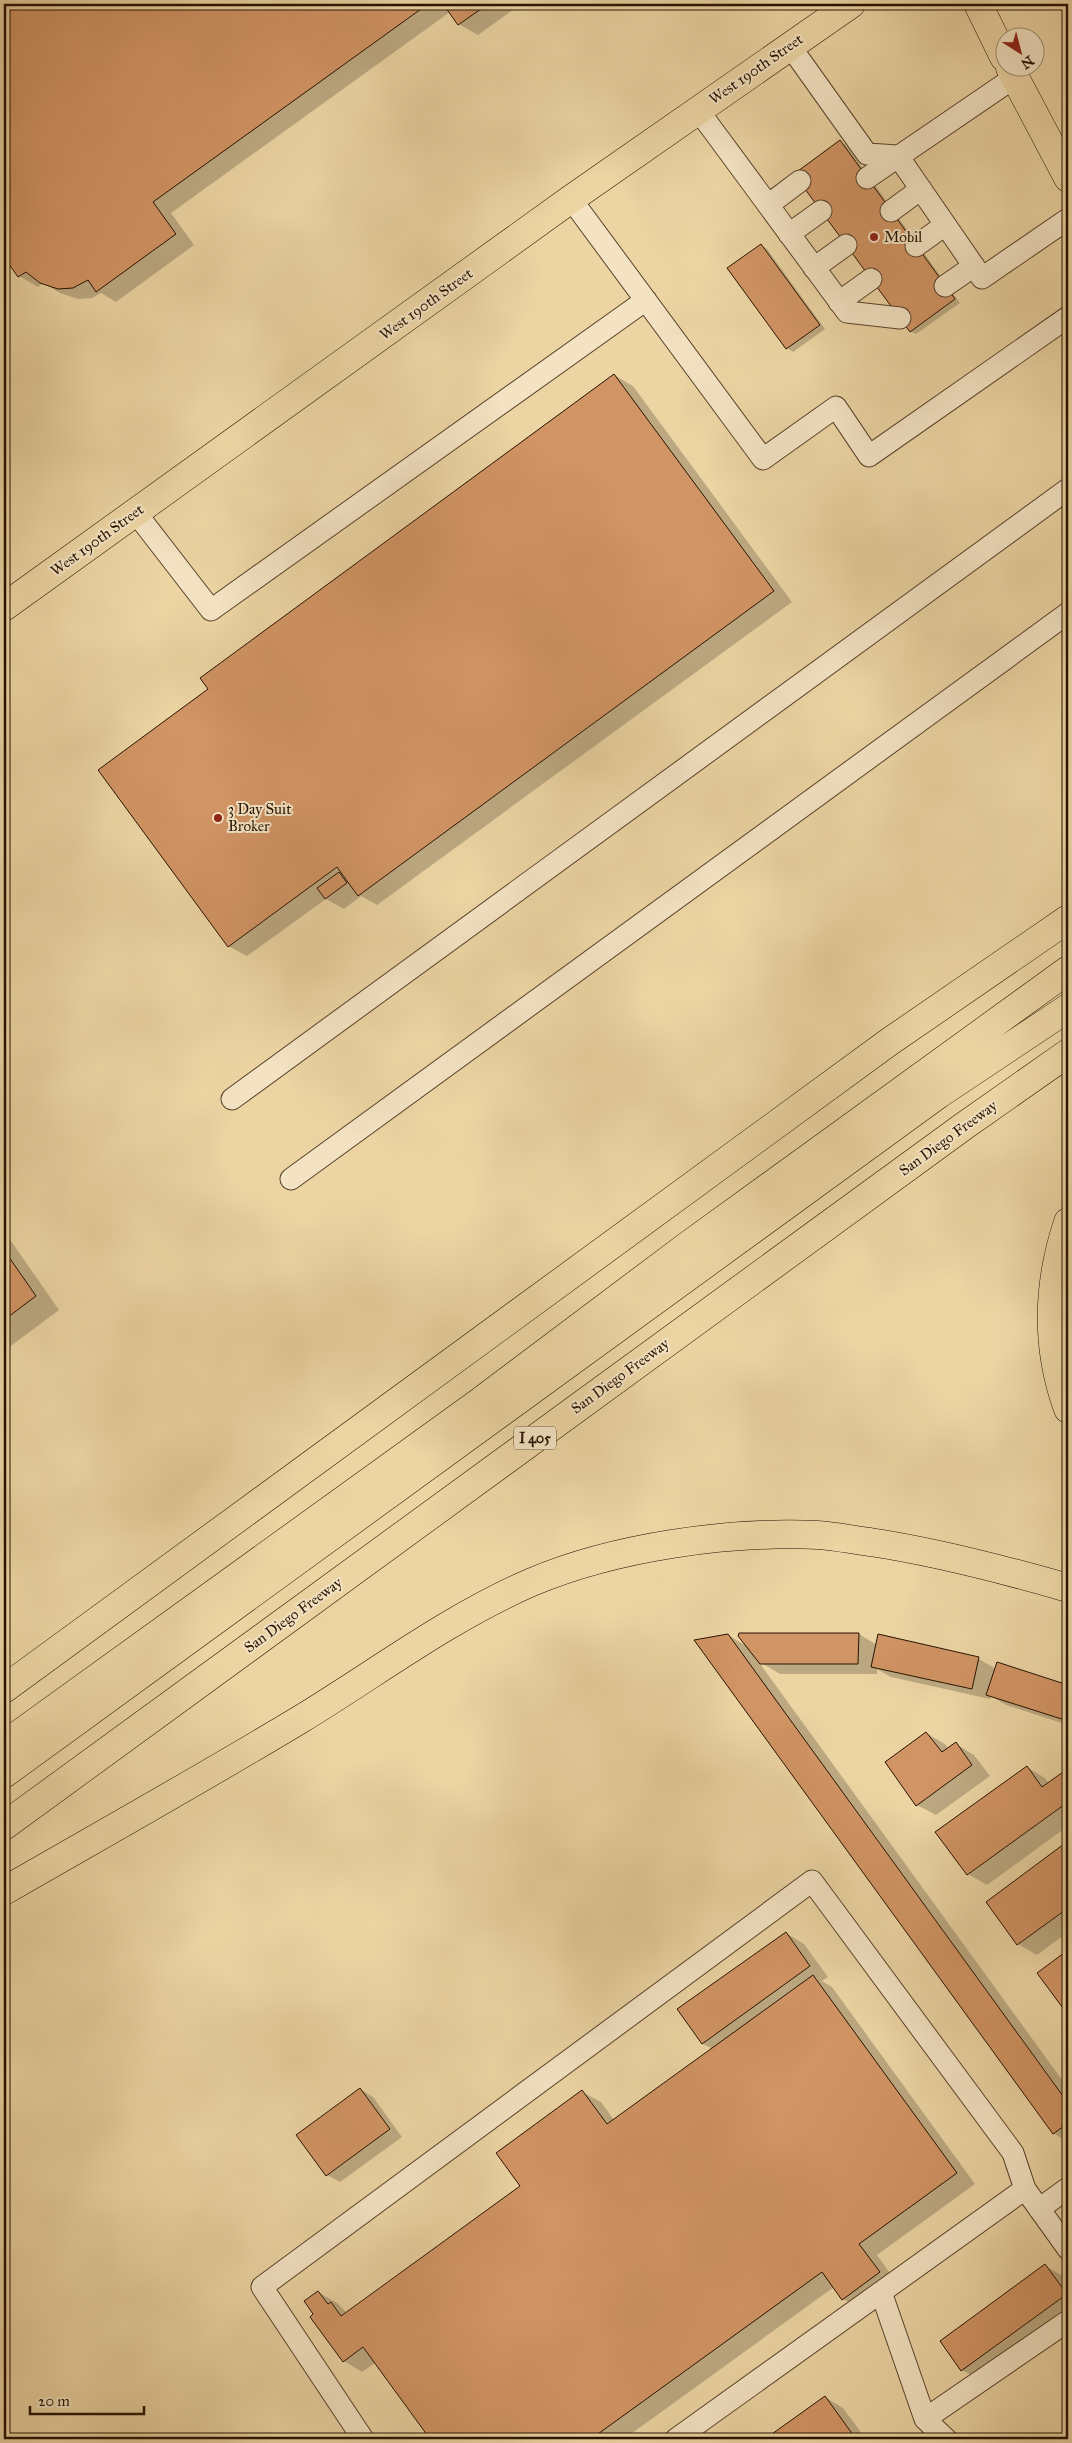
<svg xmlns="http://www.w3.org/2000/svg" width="1072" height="2443" font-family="'IM FELL Great Primer',serif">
<rect width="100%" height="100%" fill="#ecd4a3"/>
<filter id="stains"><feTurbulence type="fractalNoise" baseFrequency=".004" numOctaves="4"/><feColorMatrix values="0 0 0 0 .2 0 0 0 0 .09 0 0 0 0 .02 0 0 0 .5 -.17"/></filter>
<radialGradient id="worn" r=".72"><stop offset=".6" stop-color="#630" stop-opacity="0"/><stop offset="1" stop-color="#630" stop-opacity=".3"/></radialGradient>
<path fill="#0003" d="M4,4h517l-43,31 -19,-11 -9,-12 -279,201 23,32 -78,57 -15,-9 -9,5 -14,1 -18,-6 -17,-10 -5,4 -19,-11 -15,-21z
M840,142l6,3 114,158 -44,31 -6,-3z
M761,245l6,4 58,80 -32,23 -6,-4 -58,-80z
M614,375l19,11 159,216 -415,303 -16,-9 -17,13 -18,-10 -79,57 -19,-10z
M4,1231l55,79 -55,41z
M859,1634l18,11 2,-9 100,23 17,10 2,-6 70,23v39l-62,-20 -15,-9 -1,3 -99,-22 -14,-8v5h-97l-22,-13 307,423 3,-3v61l-15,-9 -325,-498 20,12z
M926,1733l19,11 4,5 7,-5 18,11 16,21 -54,39 -19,-10z
M1027,1767l18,11 4,6 14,-10 5,2v50l-81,59 -19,-11 -31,-42z
M1068,1843v89l-31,23 -19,-11 -30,-42z
M786,1933l18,11 24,33 -6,4 10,6 143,197 -98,71 20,28 -35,26 -19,-10 -9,-12 -210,152h-192l-56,-77 -14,10 -18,-11 -29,-46 3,-23 19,11 10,10 175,-126 60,-95 19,10 13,18 99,-71 -10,-5 -25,-34z
M1068,1952v61l-29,-40z
M360,2089l13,8 29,40 -62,45 -13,-7z
M1045,2266l18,10 5,7v34l-87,63 -19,-10z
M825,2397l18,11 23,31h-99z"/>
<path fill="#d19464" stroke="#261201" d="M4,4h424l-275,198 23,32 -80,58 -8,-12 -15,8 -15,1 -18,-6 -14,-11 -8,5 -14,-20z
M443,4h45l-30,21z
M840,140l115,159 -45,33 -116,-158z
M761,244l59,81 -34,24 -59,-81z
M614,374l160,217 -416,305 -21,-29 -109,80 -130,-177 110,-81 -8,-11z
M339,872l8,11 -22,16 -8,-11z
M4,1250l32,46 -32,24z
M739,1633h120l-1,31h-98l-22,-28z
M728,1634l340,469v20l-15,11 -359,-494z
M878,1634l101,23 -7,32 -101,-22z
M997,1662l71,23v36l-82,-26z
M926,1732l16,20 14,-10 16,23 -56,41 -31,-44z
M1027,1766l15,21 21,-15 5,7v23l-101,73 -32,-43z
M1068,1841v67l-51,37 -31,-43z
M786,1932l24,34 -108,78 -25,-35z
M1068,1950v65l-31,-42z
M813,1975l144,198 -98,71 21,28 -38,28 -20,-28 -231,167h-161l-67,-92 -20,15 -33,-45 3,-3 -9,-13 14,-10 10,13 3,-2 10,14 179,-130 -24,-33 86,-63 25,34z
M360,2088l30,41 -64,47 -30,-41z
M1045,2264l22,30 -106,77 -21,-30z
M825,2396l31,43h-91z"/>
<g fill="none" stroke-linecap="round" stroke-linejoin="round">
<g stroke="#58422a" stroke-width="23">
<path id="service" d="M790,46l77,108 31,2 84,122 86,-59
M698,110l149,202 53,6
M867,178l148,-101
M571,199l192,260 73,-52 33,49 199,-139
M768,205l32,-24
M891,211l30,-22
M789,234l32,-23
M916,246l29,-21
M814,268l32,-23
M945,286l29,-20
M839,302l32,-23
M136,513l75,97 435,-310
M232,1099l836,-610
M291,1179l777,-566
M1039,2209l29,-21
M881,2292l44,127 21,20
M925,2419l143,-98
M363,2439l-101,-152 550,-406 201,272 12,36
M676,2439l349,-250 43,60"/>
</g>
<g stroke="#261201" stroke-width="29">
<path id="primary" d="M978,4l26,53
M1010,68l58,110
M4,607l567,-408 280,-195"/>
</g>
<g stroke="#261201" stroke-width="29">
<path id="motorway" d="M1068,1222c-21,63 -23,124 0,187
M4,1689l885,-647 179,-123
M4,1745l474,-342 209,-157 381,-276
M4,1774l935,-680 129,-86
M4,1826l960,-700 104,-73
M4,1891c99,-57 199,-113 297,-172 77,-47 148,-101 231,-137 83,-35 196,-51 286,-47 17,1 35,5 52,7 67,10 132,27 198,46"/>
</g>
<use href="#service" stroke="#f3e3c3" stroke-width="21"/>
<use href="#primary" stroke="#ecd4a3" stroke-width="28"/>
<use href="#motorway" stroke="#ecd4a3" stroke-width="28"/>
</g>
<g fill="#8f2418" stroke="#f3e3c3" stroke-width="2">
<circle cx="874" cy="237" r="5"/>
<circle cx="218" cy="818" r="5"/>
</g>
<g text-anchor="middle" stroke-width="4" stroke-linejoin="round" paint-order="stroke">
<rect fill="#f3e3c3" stroke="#64513b" stroke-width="1" x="514" y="1426.5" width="42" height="23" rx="4"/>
<g font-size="14" font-weight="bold" fill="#261201">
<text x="535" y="1443">I 405</text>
</g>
<g font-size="15" fill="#261201" stroke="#f3e3c3">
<text transform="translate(756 69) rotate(-35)" y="5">West 190th Street</text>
<text transform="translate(426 304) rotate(-36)" y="5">West 190th Street</text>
<text transform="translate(97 540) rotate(-36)" y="5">West 190th Street</text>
<text transform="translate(948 1138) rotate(-36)" y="5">San Diego Freeway</text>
<text transform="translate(620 1376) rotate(-36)" y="5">San Diego Freeway</text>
<text transform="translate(293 1615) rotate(-36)" y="5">San Diego Freeway</text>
</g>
<g font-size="15" fill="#261201" stroke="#f3e3c3" text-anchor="start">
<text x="884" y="242">Mobil</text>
<text x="228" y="814">3 Day Suit<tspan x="228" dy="17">Broker</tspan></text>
</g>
</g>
<rect width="1072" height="2443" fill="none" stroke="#ecd4a3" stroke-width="20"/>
<rect x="5" y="5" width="1062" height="2433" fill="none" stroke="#261201" stroke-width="2.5"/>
<rect x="10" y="10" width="1052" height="2423" fill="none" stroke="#261201"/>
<g transform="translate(1020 52) rotate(144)"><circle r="24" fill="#f3e3c3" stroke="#a18f75"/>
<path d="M0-4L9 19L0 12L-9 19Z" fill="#8f2418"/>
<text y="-8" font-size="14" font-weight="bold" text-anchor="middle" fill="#261201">N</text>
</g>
<path d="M30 2406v8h114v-8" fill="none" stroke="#261201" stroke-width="2.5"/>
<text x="38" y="2406" font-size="15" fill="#261201" stroke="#f3e3c3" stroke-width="4" paint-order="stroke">20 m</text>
<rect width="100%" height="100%" filter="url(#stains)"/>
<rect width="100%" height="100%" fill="url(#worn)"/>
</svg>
